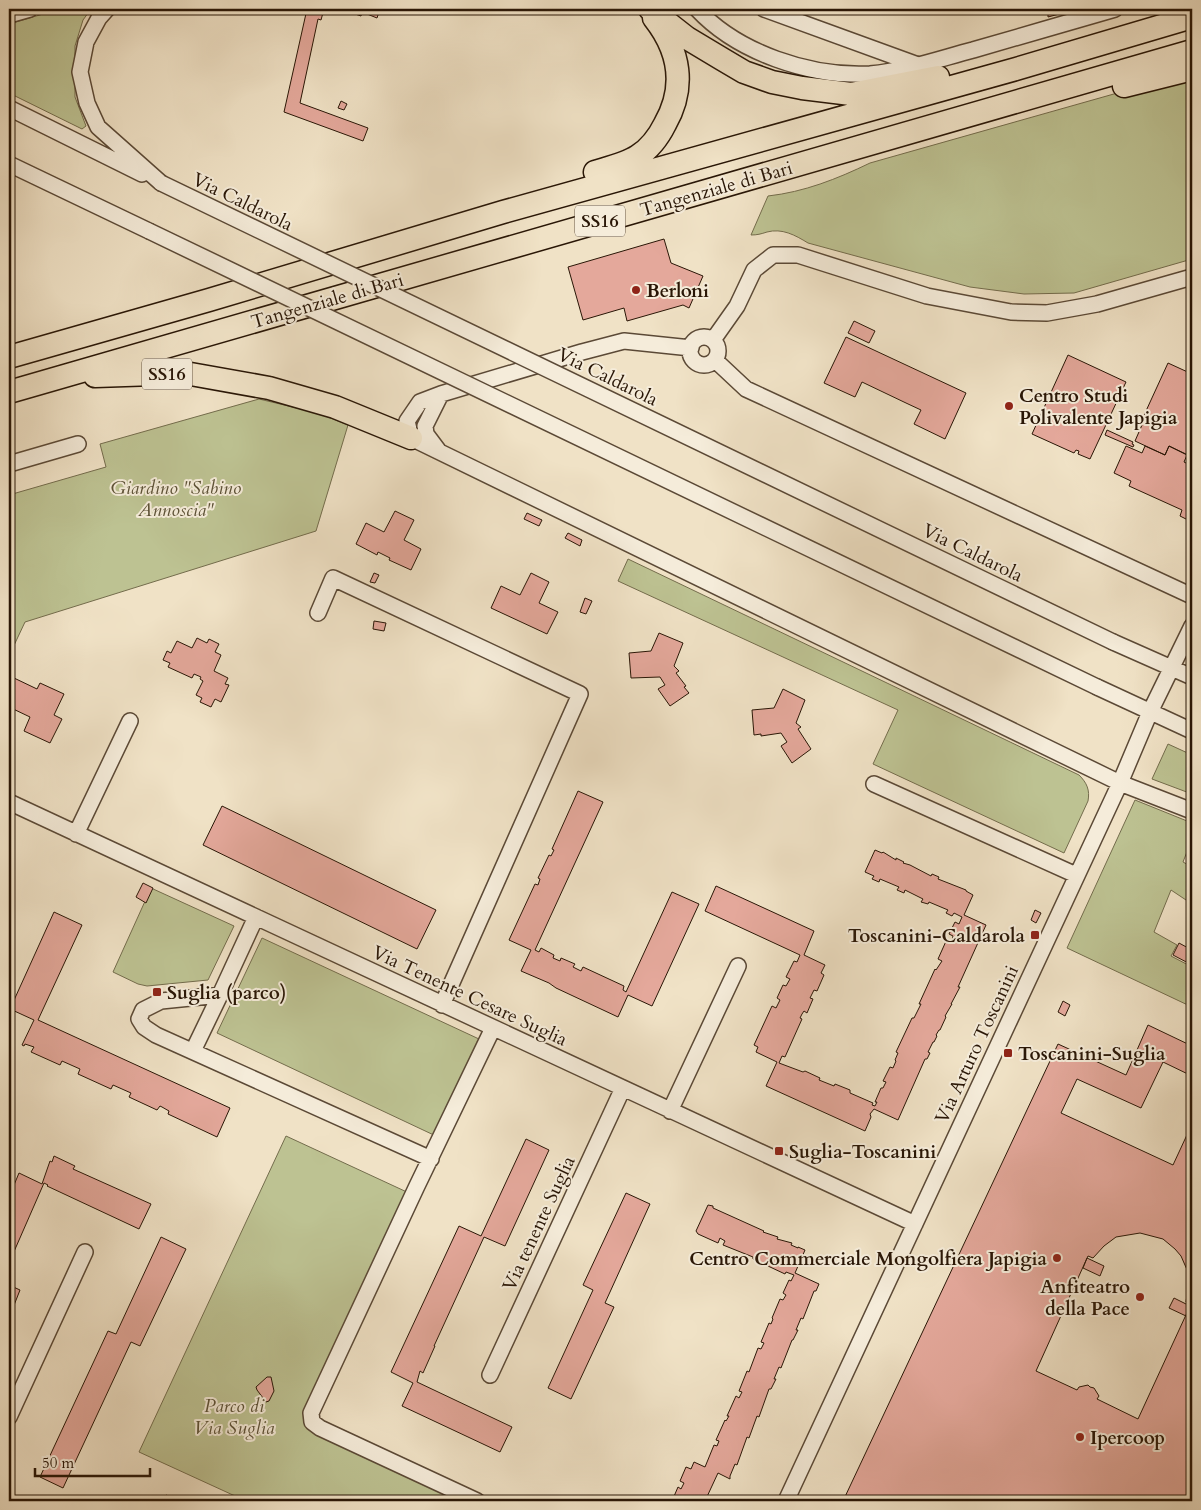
<svg xmlns="http://www.w3.org/2000/svg" width="1201" height="1510" font-family="Cardo,serif">
<rect width="100%" height="100%" fill="#f0e2c6"/>
<filter id="stains"><feTurbulence type="fractalNoise" baseFrequency=".004" numOctaves="4"/><feColorMatrix values="0 0 0 0 .2 0 0 0 0 .09 0 0 0 0 .02 0 0 0 .5 -.17"/></filter>
<radialGradient id="worn" r=".72"><stop offset=".6" stop-color="#630" stop-opacity="0"/><stop offset="1" stop-color="#630" stop-opacity=".3"/></radialGradient>
<path fill="#bdc292" stroke="#736c4c" d="M60,9h31l-8,11 -8,26v51l11,29 -4,3 -73,-36v-69z
M1188,73h4v186l-118,34 -50,1 -54,-7 -162,-44c-13,-8 -26,-15 -41,-11 -6,2 -10,3 -16,3l17,-39c36,-4 69,-17 102,-33z
M259,399l59,14 30,12 -32,106 -291,91 -16,34v-161l97,-28 -6,-23z
M628,559l451,216c8,8 11,15 9,26l-24,52 -191,-89 25,-54 -280,-129z
M1168,744l24,11v39l-40,-15z
M1135,800l57,23v16l-9,23 9,5v37l-21,-14 -17,42 23,13 -6,11 21,11 -1,5 1,1v34l-125,-59z
M151,888l83,38 -26,54 -61,6 -9,-2 -25,-12z
M262,938l217,101 -2,3 5,2 -44,93 -221,-104z
M286,1136l123,57 -102,221 161,87h-222l-107,-49z"/>
<path fill="#e4a89b" stroke="#291606" fill-rule="evenodd" d="M307,9h17l-3,11 -3,-1 -18,84 68,25 -5,13 -79,-29z
M340,9h23l-2,7z
M363,9h17l-3,9 -15,-6z
M1048,9h30l-30,8z
M341,101l6,3 -3,6 -6,-2z
M664,239l7,24 32,13 -14,32 -6,-3 -56,16 -3,-13 -41,12 -15,-53z
M854,321l21,10 -6,12 -21,-10z
M846,337l120,56 -21,46 -31,-15 7,-14 -15,-7 -44,-21 -7,15 -31,-14z
M1068,355l58,27 -36,77 -12,-5 1,-3 -3,-1 -2,3 -42,-19z
M1168,363l24,11v76l-2,6 -21,-10 -4,9 -30,-14 7,-16 -2,-1z
M1107,430l26,12 -1,2 2,1 -1,2 -28,-12z
M1126,446l16,7 3,-7 20,9 4,-9 18,9 -3,7 8,4v56l-12,-6 2,-6 -53,-24 2,-5 -17,-8z
M395,511l19,9 -10,20 17,9 -10,21 -22,-10 1,-2 -12,-6 -1,3 -21,-11 10,-21 18,9z
M527,513l15,7 -3,6 -15,-7z
M568,533l14,7 -2,6 -15,-8z
M374,573l5,2 -4,8 -5,-1z
M531,573l18,9 -10,21 19,9 -11,22 -56,-26 10,-22 19,9z
M585,598l7,3 -6,13 -6,-2z
M374,621l12,2 -2,8 -11,-2z
M659,633l24,10 -9,23 5,5 -3,2 10,13 -2,1 5,6 -19,13 -12,-17 7,-4 -5,-8 -29,1 -2,-25 22,-2z
M197,638l10,5 2,-4 10,5 -4,8 6,3 -7,16 14,7 -3,6 4,1 -8,17 -6,-3 -4,8 -11,-5 2,-4 -6,-3 7,-14 -3,-2 1,-2 -7,-3 -2,4 -24,-11 2,-4 -7,-3 4,-9 4,2 6,-12 15,7z
M14,678l23,11 3,-6 24,11 -10,21 8,4 -12,24 -26,-12 6,-14 -21,-10v-17z
M783,689l22,11 -9,23 5,4 -3,2 13,20 -19,14 -11,-17 6,-4 -6,-9 -20,3v-2l-7,1 -2,-25 22,-2z
M578,791l25,11 -68,148 4,2 2,-4 13,7 -1,3 7,3 1,-3 14,6 -2,3 8,4 2,-4 41,19 -1,4 3,2 46,-100 27,12 -47,102 -24,-11 -10,22 -62,-29 -7,-5 -28,-12 10,-21 -22,-10 26,-56 3,1 2,-6 -2,-1 11,-23 2,1 3,-6 -2,-1z
M222,806l214,104 -19,39 -214,-104z
M875,850l7,3 1,-1 13,8v-2l8,4 -1,1 7,2 21,11 1,-2 7,3 -1,2 28,11v1l7,4 -9,20 22,10 -28,62h2l-9,17h1l-7,12 1,1 -6,13h-1l-3,5 1,1 -3,6h-1l-5,10 2,1 -3,6h-2l-27,61 -24,-11 -4,5 1,3 -6,14 -99,-45 11,-24 -21,-10 2,-5 -4,-2 18,-39 4,2 4,-8 -3,-2 6,-13 3,1 4,-7 -4,-2 8,-16 3,1 3,-7 -95,-44 11,-25 98,45 -10,24 21,10 -4,8 3,2 -7,16 -3,-1 -4,8 3,1 -6,14 -3,-2 -2,3 -2,4 2,1 -17,38 -3,-1 -3,7 24,9 2,-1 15,7 -1,2 15,6 1,-2 15,6v3l23,10 -1,2 3,1 2,-4h-2l6,-14h2l3,-6 -3,-1 7,-14 3,1 3,-7 -1,-1 3,-7 -2,-1 16,-34h2l7,-14h-2l16,-35 1,1 6,-9 -4,-2 9,-20 5,2 1,-5 -4,-2 6,-12 4,2 3,-7 -8,-4 -2,3 -6,-3 2,-3 -19,-8 -1,2 -7,-2 2,-3 -18,-9 -1,3 -7,-3 2,-3 -19,-8 -1,3 -7,-3 2,-3 -9,-4z
M143,883l10,5 -7,15 -10,-6z
M1035,910l6,3 -5,10 -5,-3z
M54,912l28,13 -44,95 192,88 -13,29 -49,-23 1,-3 -7,-4 -2,-1 -3,4 -28,-13 2,-4 -18,-8 -2,4 -33,-15 2,-5 -18,-8 -2,4 -29,-13 3,-5 -9,-3 -1,2 -2,-1 12,-25 -24,-11z
M1179,943l11,6 2,-4v20l-19,-10z
M1063,1001l7,4 -5,11 -7,-4z
M1148,1025l44,21v455h-349l215,-457 68,31zM1140,1233l23,6 12,10 6,7 7,16 1,8 -3,22 5,2 -53,115 -41,-20 2,-3 -5,-8 -4,-1 -2,-2 -9,2 -2,3 -41,-19 52,-115 5,2 11,-12 12,-9z
M1163,1062l29,14v48l-19,41 -112,-52 16,-34 64,29z
M526,1139l23,11 -44,96 -21,-9 -50,109h1l-12,27 -3,-2 -3,11 95,45 -12,25 -98,-46 11,-23 -22,-11 68,-146 22,10z
M54,1156l21,10 -2,3 78,35 -12,25 -92,-43 1,-1 -4,-2 -35,80v-66l10,-24 23,11 8,-23 2,1z
M626,1193l24,11 -45,99 9,4 -43,92 -23,-11 45,-98 -10,-5z
M708,1205l5,1v2l51,23 -1,1 15,5 -1,2 15,4 -1,2 7,3v-1l7,3 -10,23 24,11 -3,7h-2l-11,28 -2,-1 -5,12h2l-5,10h-1l-11,28 -2,-1 -5,12h2l-5,10h-2l-10,28 -2,-1 -8,22 -2,-1 -10,28 -2,-1 -5,12v3l-12,-6 -13,28h-33l6,-14 3,2 3,-6 -4,-2 6,-14 5,2 3,-7 11,5 9,-22 3,1 2,-5 -3,-1 9,-20 1,1 3,-5h-2l9,-20 3,2 3,-6 -3,-1 8,-20 2,1 9,-24 3,1 3,-6 -3,-1 8,-19 2,1 2,-5 -1,-1 8,-19 3,1 3,-5 -3,-2 6,-13 2,1 3,-6 -8,-3 -1,2 -32,-15v-2l-30,-12 2,-4 -5,-3 -2,5 -20,-9 -2,-3z
M161,1237l25,12 -46,97 -9,-4 -68,146 -23,-11 68,-146 8,3z
M1087,1258l17,8 -4,10 -17,-8z
M9,1285l11,5 -11,28z
M1174,1298l16,8 -4,10 -17,-8z
M267,1377h4l3,14 -5,10 -3,1 -9,-12 -1,-3z
M166,1495l9,4 2,-3 11,5h-25z"/>
<g fill="none" stroke-linecap="round" stroke-linejoin="round">
<g stroke="#5b4936" stroke-width="18">
<path id="minor" d="M107,9l-8,9 -13,24 -6,30 7,31 11,24 63,56
M697,9c41,44 113,68 173,65 35,-3 69,-15 103,-24 47,-14 95,-27 142,-41
M764,9l154,56
M9,15l21,-6
M9,108l133,66
M9,164l140,67
M690 351a14 14 0 1 1 28 0a14 14 0 1 1-28 0Z
M713,340l24,-34 17,-36 19,-15h25l129,41 84,16 36,1 50,-9 95,-27
M691,348l-67,-7 -42,11 -141,42 -21,8 -13,19 4,17 709,345 72,28
M715,360l31,29 446,207
M438,450l-12,-16 -1,-8 16,-32
M9,464l69,-20
M318,613l15,-35 247,116 -138,311
M1113,642l79,35
M1097,687l95,44
M874,784l202,91
M9,802l906,422
M76,834l54,-113
M256,917l-36,78 -59,6 -18,9 -4,9 5,8 12,8 275,124
M193,1051l27,-56
M670,1111l68,-145
M490,1375l133,-287
M9,1417l76,-165
M477,1501l-157,-73 -8,-6 -1,-9 105,-225 77,-160
M786,1501l334,-718 30,-71 42,-86"/>
</g>
<g stroke="#291606" stroke-width="25">
<path id="highway" d="M650,9l37,29 35,21 22,13 28,10 30,6 49,6 87,-17
M1124,86l68,-17
M595,172c13,-4 31,-8 43,-16 11,-7 21,-20 27,-32 21,-37 15,-73 -11,-106
M9,357l200,-57 294,-88 513,-143 176,-52
M95,376l90,-3 84,15 66,19 76,31
M9,392l1183,-341"/>
</g>
<use href="#minor" stroke="#f5ecda" stroke-width="15"/>
<use href="#highway" stroke="#f0e2c6" stroke-width="22"/>
<g stroke="#5b4936" stroke-width="18" stroke-linecap="butt">
<path id="minor-bridge" d="M161,183l952,459
M149,231l948,456"/>
</g>
<use href="#minor-bridge" stroke="#f5ecda" stroke-width="15"/>
</g>
<g fill="#8f2418" stroke="#f5ecda" stroke-width="2">
<circle cx="636" cy="290" r="5"/>
<circle cx="1009" cy="406" r="5"/>
<rect x="1030" y="930" width="10" height="10" rx="2.5"/>
<rect x="152" y="987" width="10" height="10" rx="2.5"/>
<rect x="1003" y="1048" width="10" height="10" rx="2.5"/>
<rect x="774" y="1146" width="10" height="10" rx="2.5"/>
<circle cx="1057" cy="1258" r="5"/>
<circle cx="1140" cy="1297" r="5"/>
<circle cx="1080" cy="1437" r="5"/>
</g>
<g text-anchor="middle" stroke-width="4" stroke-linejoin="round" paint-order="stroke">
<g fill="#f5ecda" stroke="#665646" stroke-width="1">
<rect x="575" y="205.5" width="50" height="31" rx="4"/>
<rect x="142" y="358.5" width="50" height="31" rx="4"/>
</g>
<g font-size="18" font-weight="bold" fill="#291606">
<text x="600" y="227">SS16</text>
<text x="167" y="380">SS16</text>
</g>
<g font-size="19" fill="#291606" stroke="#f5ecda">
<text transform="translate(716 188) rotate(-16)" y="7">Tangenziale di Bari</text>
<text transform="translate(243 201) rotate(26)" y="7">Via Caldarola</text>
<text transform="translate(327 300) rotate(-16)" y="7">Tangenziale di Bari</text>
<text transform="translate(608 376) rotate(26)" y="7">Via Caldarola</text>
<text transform="translate(973 552) rotate(26)" y="7">Via Caldarola</text>
<text transform="translate(470 995) rotate(25)" y="7">Via Tenente Cesare Suglia</text>
<text transform="translate(976 1044) rotate(-65)" y="7">Via Arturo Toscanini</text>
<text transform="translate(538 1223) rotate(-65)" y="7">Via tenente Suglia</text>
</g>
<g font-size="19" font-weight="bold" fill="#291606" stroke="#f5ecda" text-anchor="start">
<text x="646" y="297">Berloni</text>
<text x="1019" y="402">Centro Studi<tspan x="1019" dy="22">Polivalente Japigia</tspan></text>
<text x="1025" y="942" text-anchor="end">Toscanini-Caldarola</text>
<text x="167" y="999">Suglia (parco)</text>
<text x="1018" y="1060">Toscanini-Suglia</text>
<text x="789" y="1158">Suglia-Toscanini</text>
<text x="1047" y="1265" text-anchor="end">Centro Commerciale Mongolfiera Japigia</text>
<text x="1130" y="1293" text-anchor="end">Anfiteatro<tspan x="1130" dy="22">della Pace</tspan></text>
<text x="1090" y="1444">Ipercoop</text>
</g>
<g font-size="19" font-style="italic" fill="#5d5237" stroke="#f5ecda">
<text x="176" y="494">Giardino "Sabino<tspan x="176" dy="22">Annoscia"</tspan></text>
<text x="234" y="1412">Parco di<tspan x="234" dy="22">Via Suglia</tspan></text>
</g>
</g>
<rect width="1201" height="1510" fill="none" stroke="#f0e2c6" stroke-width="30"/>
<rect x="10" y="10" width="1181" height="1490" fill="none" stroke="#291606" stroke-width="2.5"/>
<rect x="15" y="15" width="1171" height="1480" fill="none" stroke="#291606"/>
<path d="M35 1468v8h115v-8" fill="none" stroke="#291606" stroke-width="2.5"/>
<text x="42" y="1468" font-size="15" fill="#291606" stroke="#f5ecda" stroke-width="4" paint-order="stroke">50 m</text>
<rect width="100%" height="100%" filter="url(#stains)"/>
<rect width="100%" height="100%" fill="url(#worn)"/>
</svg>
